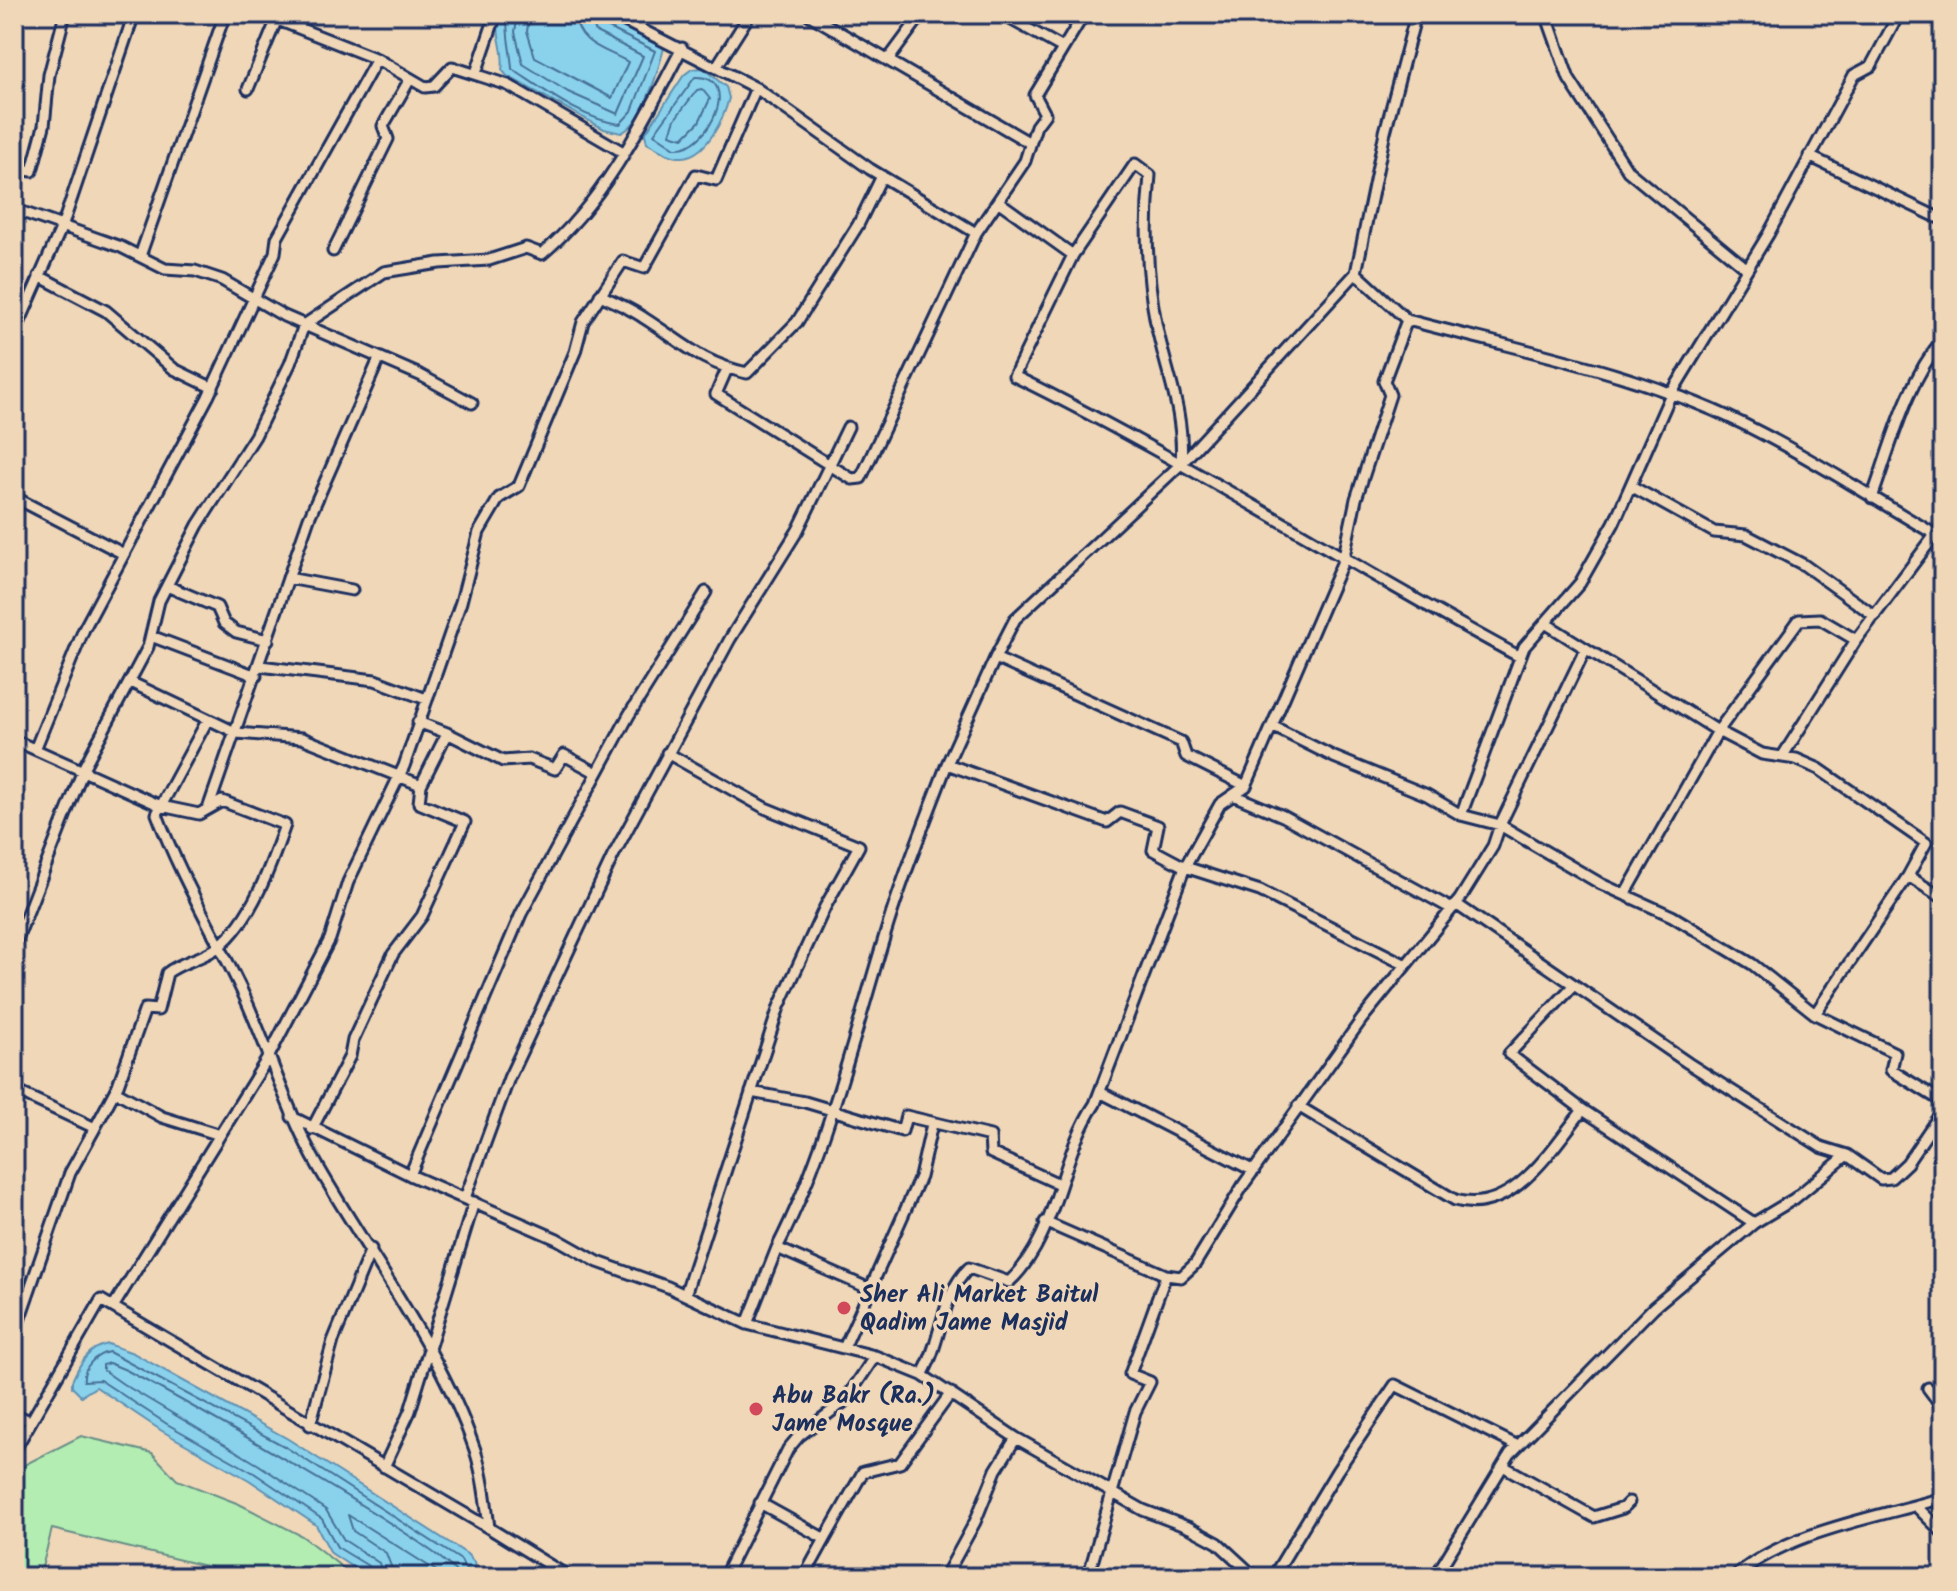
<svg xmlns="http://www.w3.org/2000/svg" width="1957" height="1591" font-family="Kalam,sans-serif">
<rect width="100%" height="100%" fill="#f0d7b8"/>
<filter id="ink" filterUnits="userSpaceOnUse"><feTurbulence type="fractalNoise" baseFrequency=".0125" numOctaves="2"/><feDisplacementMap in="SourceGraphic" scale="16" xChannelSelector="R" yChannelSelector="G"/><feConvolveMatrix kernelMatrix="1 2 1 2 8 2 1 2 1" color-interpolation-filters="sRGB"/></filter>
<g filter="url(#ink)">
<path fill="#b3edb1" stroke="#678e88" stroke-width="2" d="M81,1436l71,17 25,27 62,24 63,32 45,35 15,6h-111l-199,-48 -12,46 7,2h-33v-94l12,-19z"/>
<path fill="#8ad2ec" stroke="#5e91b3" stroke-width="2" d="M501,14h98l60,29 5,5c-6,23 -20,75 -43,85l-17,-4 -97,-53 -5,-6c4,-21 -9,-35 -1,-56z
M703,68l23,19 3,11c-5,20 -22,57 -46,59 -12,1 -25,-8 -36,-14l-2,-9 39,-59 8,-6z
M108,1344l25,9 155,86 179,115 7,8 3,15h-104l-21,-10 -21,-14 -15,-28 -67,-45 -87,-49 -66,-44 -15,9 -9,-9v-6c8,-18 16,-33 36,-37z"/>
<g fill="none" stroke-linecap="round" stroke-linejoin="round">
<path stroke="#477097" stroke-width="2" d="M508,14c-3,20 3,35 4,55 31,20 71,51 108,55l12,-13 23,-60 -54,-27 -4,-10
M518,14l-3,18 8,32 45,28 50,22 25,-58 -47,-24 -9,-18
M530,14l-3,17 8,26 77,41 16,-36c-22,-13 -51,-17 -53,-48
M695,77c48,-2 14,74 -20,71l-21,-14z
M702,89l8,10 -11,23 -16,16 -13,-4 5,-15 22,-29z
M373,1577l-3,-10 -33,-20 -15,-28 -68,-46 -87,-49 -67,-44 -16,1c-2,-13 12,-27 25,-29l175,94 177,114 8,17
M383,1577l-4,-14 -35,-23 -18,-30 -67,-45 -136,-81 -20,-14v-5l6,-2 17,7c43,23 325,179 333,207
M395,1577l-9,-24 -33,-22 -5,-16 98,62"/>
<g stroke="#1b2f5e" stroke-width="15">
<path id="minor" d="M263,14l114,45 48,28 9,-1 18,-19 56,18 115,67
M611,14l145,74 114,81 106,64
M808,14l222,129
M1001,14l62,34
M1546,14l23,65 59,92 118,97
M888,60l34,-46
M717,66l33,-52
M476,73l20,-59
M248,89l31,-75
M1809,156l134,64
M14,185l5,-16 13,2 12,-45 5,-51 16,-61
M999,202l74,53 62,-91 15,11c-5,50 -4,98 6,148 10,50 29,89 25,141
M14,209l107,38 44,22 30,2 27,9 62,36 136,59 52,28
M333,251l55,-112 -5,-13 27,-47
M1073,255l-59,121c174,85 336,190 506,281
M140,256l85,-242
M39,276l67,35 68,58 39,19
M600,295c15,7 31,14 44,23 38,24 57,45 103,55l50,-51 61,-97 24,-49
M1407,320c118,31 244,55 352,112 63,32 123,72 184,107
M14,335l49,-111 71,-210
M727,369l-11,25 136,85 9,-1 115,-245 49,-72 11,-35 9,-12 -10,-19 49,-81
M1631,486l83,46 32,3 58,30 71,51
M14,497l108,56
M1872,498c19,-52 34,-116 71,-159
M288,578l64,12
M167,586l50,21 7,16 12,9 32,8
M1545,623l173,108 44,23 34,5 23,10 107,74 -18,33
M151,636l105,40
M260,666l115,14 51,19
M130,682l107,51 65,5 119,47
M1272,726l62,31 93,38 34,20 39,10 101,59 71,32 80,48 63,50 80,39 -4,17 52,32
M447,733l56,28 26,-2 26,10 9,-14 33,18
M14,740l147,66 -4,8c23,62 56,116 84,175 28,59 45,122 78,179 53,92 121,180 156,282 8,25 11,52 14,78l80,49
M36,747l48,-118 124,-232 67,-144 2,-15 100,-179
M667,753l98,55 94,38 -34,61 -46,100 -94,288
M1782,757l74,-117 79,-105
M947,764l48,-106
M1246,786l-60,-30 -5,-14 -186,-84 20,-39 166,-155 175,-191
M1233,795l50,21 169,93
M208,809l101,-291 70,-159
M1461,815l63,-168 56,-64 34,-60 57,-129 98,-161 85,-158 17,-9 28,-52
M1626,893l92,-162 81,-111 21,-1 36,21
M1456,904l232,159 133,84 26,8 34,24 10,-1 16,-15 36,-53
M14,947l71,-182 63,-118 11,-46 39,-76 57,-89 35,-72 14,-39 80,-53 55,-9 50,-3 37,-12 16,6c62,-52 103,-135 140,-206
M1574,985l-65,69 74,56 171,113 40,-24 53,-44
M1815,1014l93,-138 35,22
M14,1090l81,38 -25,45 -56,162
M115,1091l47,26 58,18
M751,1092l54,10 97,29 4,-15 84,20 1,17 68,31
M1100,1092l154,79
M1298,1106l157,94c57,17 97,-52 128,-90
M292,1117l118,58 147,64 41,23 70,25 79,37 128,32 47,19 94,63 127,72 47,18 28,15 37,34
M95,1128l23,-43 27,-76 13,1 9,-37c15,-12 36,-14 51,-26 34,-27 53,-82 67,-122l-63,-24 -23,13 -38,-8 46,-85
M312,1129l38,-73 3,-16 40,-86 29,-38 43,-94 -46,-19 2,-18 26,-52 -29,-11
M410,1175l111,-261 108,-199 77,-123
M465,1198l44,-120 104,-222 117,-217 68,-109 50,-103
M1045,1222l121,53 15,2 14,-13 49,-80 118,-165 98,-120 33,-53 7,-21 85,-175
M777,1248c52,-102 77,-214 111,-323 17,-55 39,-108 59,-161l160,58 13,-10 38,14 -5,24 32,17 75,24 146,74
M113,1307l156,-251 61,-117 18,-57 56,-116 57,-164 18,-70 20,-34 20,-12 56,-134 8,-30 40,-61 21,7 52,-93 20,5 40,-92
M747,1324l30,-76 93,41
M844,1348l76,-171 12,-53
M922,1375c20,-33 19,-81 47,-107l40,14c49,-45 50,-125 86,-178l90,-237 35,-63 26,-18 97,-225 13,-62 34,-104 -6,-14 23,-61 -51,-47 29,-141 31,-118
M1928,1388l15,20
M14,1414l16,7
M310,1425l23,-84 38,-92
M14,1451l87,-151 388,228
M1503,1466l91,51 29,-9 6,-6
M384,1467l26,-56 64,-209
M760,1503l65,36 38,-67 37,-9 51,-70
M1916,1506l27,27
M724,1577l64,-128 11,-13 46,-35 30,-45
M804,1577l21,-38
M945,1577l30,-55 21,-52 20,-32
M1088,1577l47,-165 15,-30 -20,-8 36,-99
M1273,1577l64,-106 58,-86 123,61
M1435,1577l75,-123 144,-147 100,-84
M1734,1577c51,-45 144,-60 209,-79"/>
</g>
<use href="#minor" stroke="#f0d7b8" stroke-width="9"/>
</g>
</g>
<g fill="#d1495b" stroke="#f0d7b8" stroke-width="3">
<circle cx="844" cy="1308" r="8"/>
<circle cx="756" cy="1409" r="8"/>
</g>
<g text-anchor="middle" stroke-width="7" stroke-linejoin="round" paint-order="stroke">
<g font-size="24" font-weight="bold" fill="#1b2f5e" stroke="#f0d7b8" text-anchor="start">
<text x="860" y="1302">Sher Ali Market Baitul<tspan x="860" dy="28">Qadim Jame Masjid</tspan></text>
<text x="772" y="1403">Abu Bakr (Ra.)<tspan x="772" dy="28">Jame Mosque</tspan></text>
</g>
</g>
<rect width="1957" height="1591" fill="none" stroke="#f0d7b8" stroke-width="48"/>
<rect x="24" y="24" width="1909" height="1543" fill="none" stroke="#1b2f5e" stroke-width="3" filter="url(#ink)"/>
</svg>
